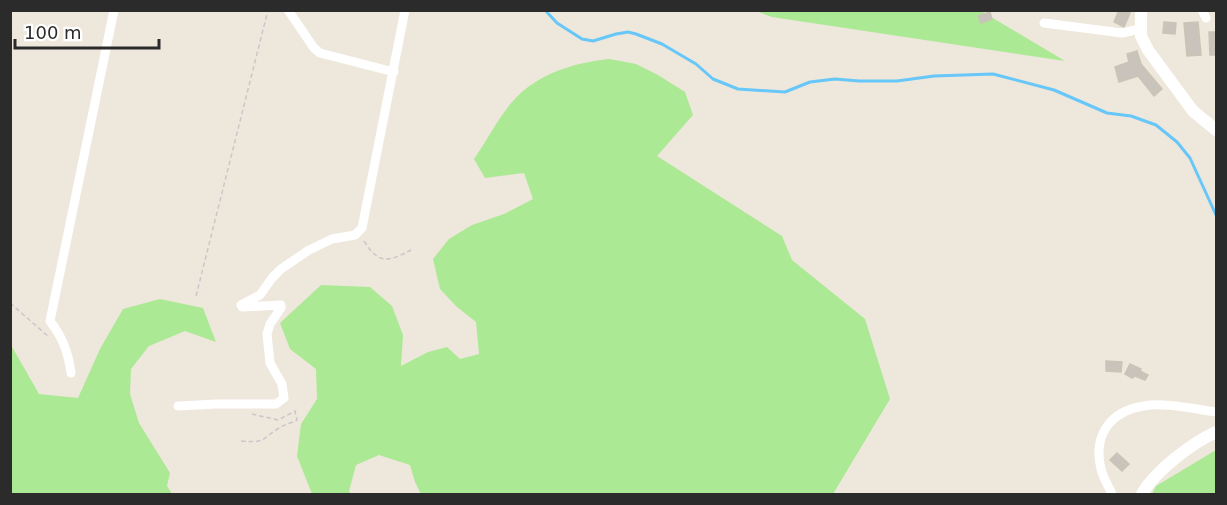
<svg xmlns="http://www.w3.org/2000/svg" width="1227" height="505" font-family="'DejaVu Sans',sans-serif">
<rect width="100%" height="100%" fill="#eee7dc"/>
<path fill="#abe994" d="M756,11h225l84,50 -293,-44z
M609,59l27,5 22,11 27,17 8,23 -36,41 125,80 10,24 73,59 25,80 -57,95h-412l-6,-12 -5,-17 -31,-10 -23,10 -7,26 2,3h-39l-15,-38 4,-32 16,-25 -1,-30 -26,-20 -10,-26 41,-38 49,2 22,19 11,29 -2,31 27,-14 19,-5 13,12 19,-5 -3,-32 -19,-15 -17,-18 -7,-30 16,-20 23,-14 32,-11 29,-15 -9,-26 -39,5 -11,-19c12,-17 26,-44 39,-58 25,-28 61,-38 96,-42z
M160,299l43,9 13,34 -31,-11 -36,15 -18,23 -1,25 9,29 31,50 -3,13 5,8h-161v-149l28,49 39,4 22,-49 23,-40z
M1216,450v44h-64l4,-8z"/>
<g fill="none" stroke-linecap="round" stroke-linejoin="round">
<path stroke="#67c7f8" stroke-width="3" d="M545,10l12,13 25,16 11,2 23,-7 12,-2 8,2 26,10 34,20 17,15 25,10 47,3 25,-10 25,-3 24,2h38l37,-5 59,-2 61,16 53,23 24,3 25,9 21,17 13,16 26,57"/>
</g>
<path fill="#c9c4bb" stroke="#cac4b5" stroke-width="1.5" d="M1119,10l11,3 -6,14 -10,-5z
M990,12l2,7 -11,4 -3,-7z
M1164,22l12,1 -1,11 -12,-1z
M1198,22l3,33 -14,1 -3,-33z
M1209,32h7v23h-6z
M1137,51l4,13 21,25 -8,7 -16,-20 -19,6 -4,-15 14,-5 -2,-8z
M1106,361l16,1 -1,10 -15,-1z
M1130,364l11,5 -1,2 8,4 -3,5 -10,-4 -3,2 -7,-4z
M1117,453l12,11 -7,7 -12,-11z"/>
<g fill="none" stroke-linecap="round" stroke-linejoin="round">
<path stroke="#c8c8c8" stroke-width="1.5" stroke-dasharray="4.5 3" stroke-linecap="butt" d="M364,241c15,24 24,21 47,9
M196,296l72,-286
M10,303l39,34
M241,441c25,2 19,-1 38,-13 6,-4 13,-5 18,-8l-2,-9 -17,9 -26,-6"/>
<path stroke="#fff" stroke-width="9" d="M288,10l26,38 6,5 74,19
M1202,10l4,8
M1044,23l78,10 18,-4
M71,373c-3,-21 -8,-35 -21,-52l64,-311
M178,406l38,-2h60l8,-6 -2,-14 -12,-21 -3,-29 3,-10 11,-16v-3l-39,2 -1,-2 19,-10 12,-17 9,-9 28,-19 23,-11 23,-4 7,-7 43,-218
M1112,494c-3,-7 -9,-16 -11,-25 -8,-33 8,-57 42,-63 23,-4 50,3 73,6"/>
<path stroke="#fff" stroke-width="12" d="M1141,10v26l7,14 45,61 23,19
M1142,494c13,-23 50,-51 74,-62"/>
</g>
<rect width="1227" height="505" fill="none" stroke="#2b2b2b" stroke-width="24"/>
<path d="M15 39v9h144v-9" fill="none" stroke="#2b2b2b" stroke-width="3"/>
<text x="24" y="39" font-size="18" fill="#2b2b2b" stroke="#ffffff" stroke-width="4.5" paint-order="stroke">100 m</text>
</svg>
